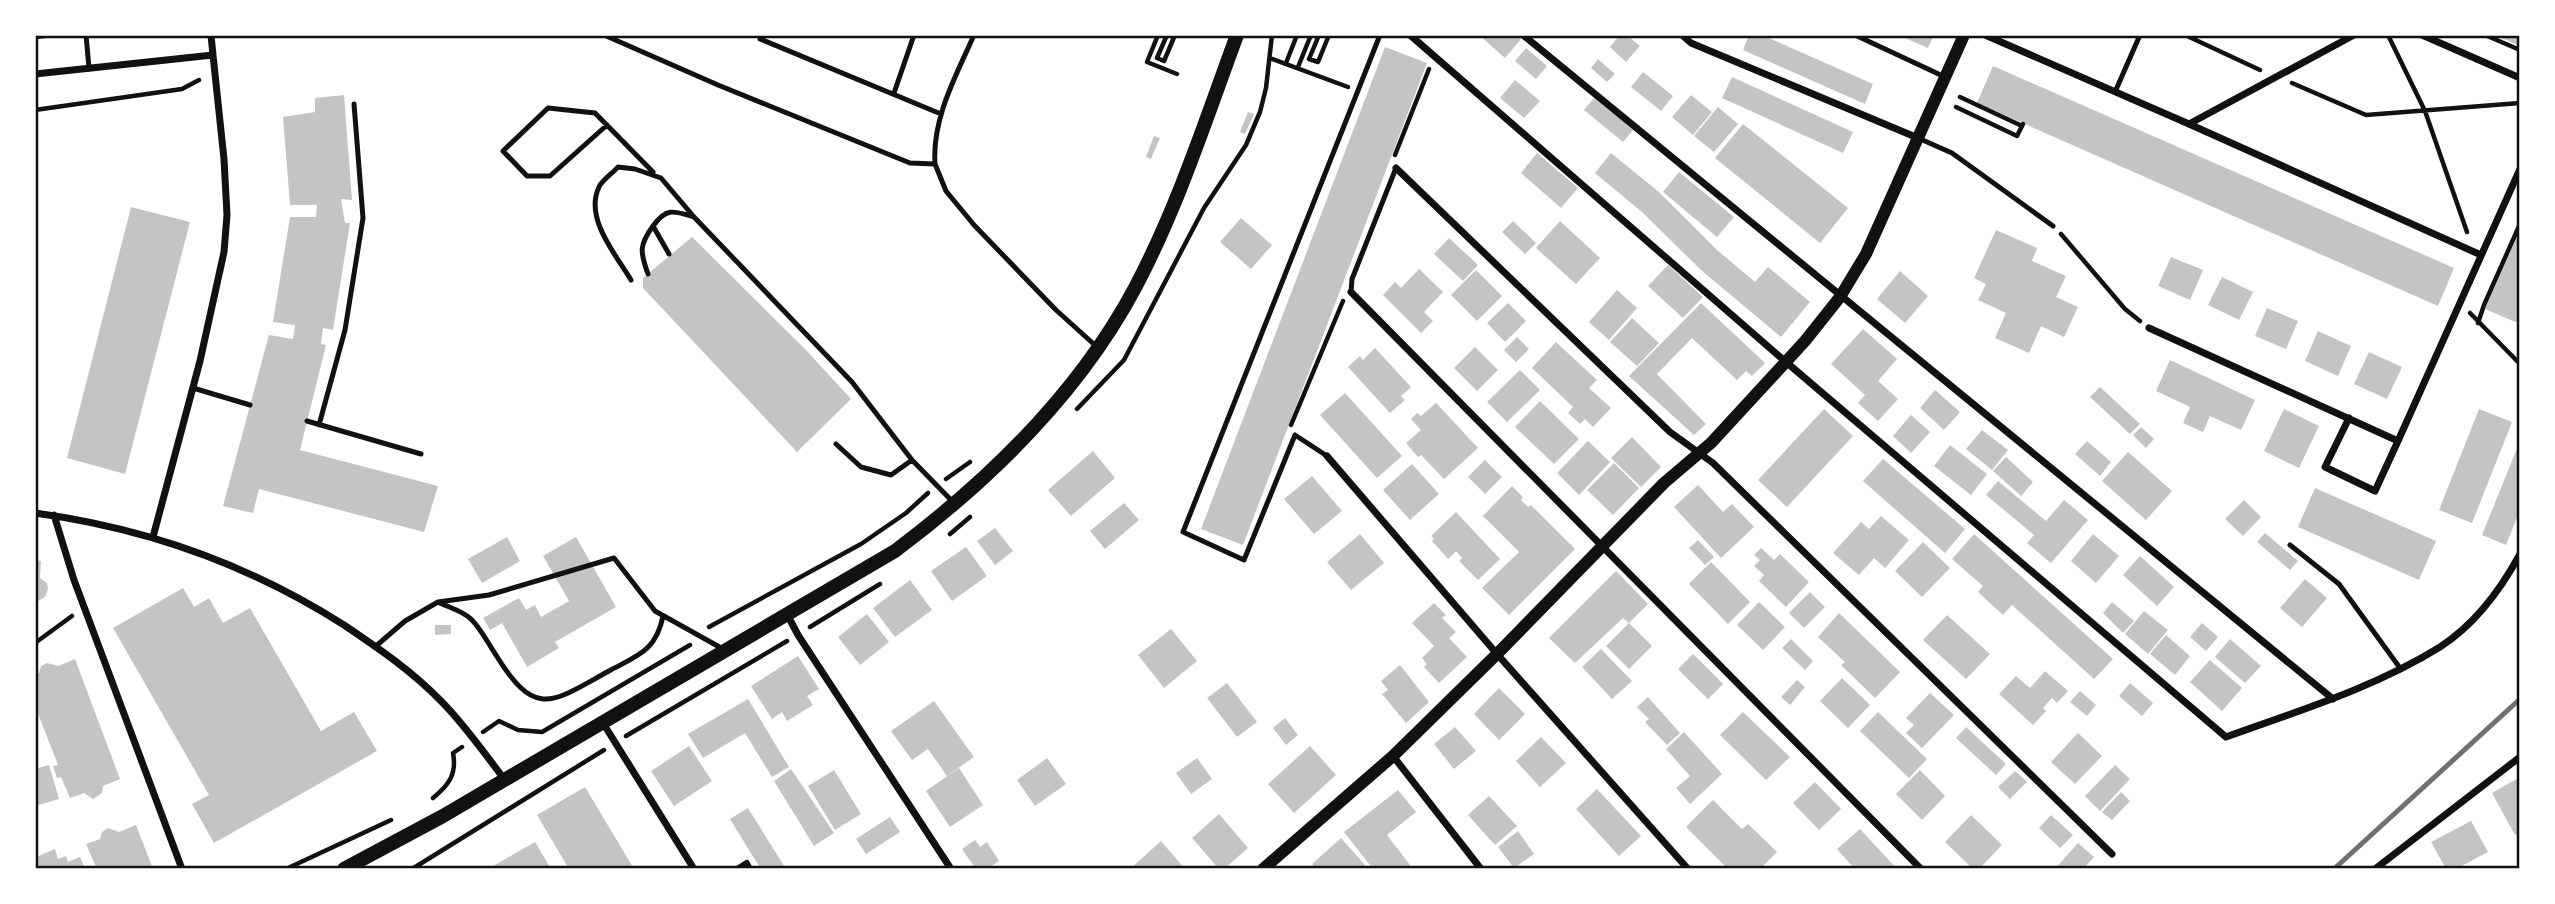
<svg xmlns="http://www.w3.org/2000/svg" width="2555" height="904" font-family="'Archivo Narrow',sans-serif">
<rect width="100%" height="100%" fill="#fff"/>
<path fill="#c4c4c4" d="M1479,35h38l4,4 -16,19z
M1620,35h7l13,11 -14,16 -16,-15z
M1749,35h13l111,49 -8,20 -122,-54z
M1898,35h36l-6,13z
M2495,35h25v11z
M1385,47l42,16 -184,482 -42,-16z
M1526,48l21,18 -11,13 -21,-18z
M1598,59l17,15 -8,8 -16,-14z
M1993,66l461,202 -16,38 -461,-203z
M1643,72l30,24 -12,15 -30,-24z
M1732,77l121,55 -10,21 -121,-55z
M1515,80l25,21 -16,17 -24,-20z
M344,95l8,105 -11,-1 4,24h5l-17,107 -10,-2 -2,16 5,1 -26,105 138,36 -14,46 -165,-43 -6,24 -30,-7 46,-171 24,4 2,-14 -22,-3 17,-105h26l1,-12h-27l-7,-88 32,-5v-14z
M1691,95l21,17 -19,23 -21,-18z
M1594,98l39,32 -10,12 -39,-32z
M1718,107l20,17 -24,28 -20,-16z
M1248,112l6,2 -9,20 -5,-2z
M1743,124l105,84 -28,35 -105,-85z
M1154,136l6,2 -9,21 -5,-2z
M1537,153l41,35 -17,20 -40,-35z
M1611,153l48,39 58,58 38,32 13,-15 42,35 -29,35 -80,-67 -59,-58 -47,-39z
M1679,172l55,45 -17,20 -54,-45z
M131,207l59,15 -65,252 -58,-16z
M1241,218l31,27 -21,24 -31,-27z
M1513,221l23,22 -11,11 -23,-22z
M1560,221l40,37 -24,26 -40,-36z
M1996,230l41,18 -5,13 34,15 -10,21 22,10 -14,30 -23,-11 -12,27 -34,-15 11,-25 -28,-13 8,-16 -12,-6z
M2520,230v94l-35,-15z
M692,237l114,113 45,49 -54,53 -154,-164v-10z
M1449,238l29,27 -15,16 -29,-27z
M2171,257l32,13 -13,30 -32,-14z
M1668,265l35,32 -20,21 -35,-32z
M1419,269l24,23 -19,20 9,9 -12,12 -38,-38 12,-13 6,6z
M1476,270l26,26 -25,25 -26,-26z
M1900,271l28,25 -23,27 -28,-24z
M2222,277l31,15 -14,28 -31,-15z
M1617,290l20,18 -28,32 -20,-18z
M1508,303l18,18 -21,21 -18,-19z
M1701,303l64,60 -13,13 -6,-5 -9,9 -45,-42 -35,36 49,50 -12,11 -65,-59z
M2267,308l31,13 -12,28 -31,-13z
M1632,318l27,25 -22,23 -27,-24z
M1863,329l34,30 -19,22 20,18 -20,22 -20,-18 7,-8 -34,-31z
M2318,331l33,15 -13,30 -33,-15z
M1517,337l12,12 -13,13 -12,-12z
M1556,342l41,38 -8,8 22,20 -18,19 -8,-8 -5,5 -12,-11 5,-6 -41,-39z
M1475,347l23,23 -21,21 -23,-23z
M1375,348l36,39 -10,9 4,4 -15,13 -42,-46 12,-11 3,4z
M2369,352l33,15 -15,32 -33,-15z
M2170,360l85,40 -14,30 -31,-14 -7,16 -20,-9 7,-16 -34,-16z
M1520,370l20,20 -33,32 -20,-20z
M2100,387l40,37 -10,10 -40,-37z
M1935,390l25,22 -16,18 -24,-22z
M1345,393l57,63 -25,22 -57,-63z
M1540,401l39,38 -25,25 -39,-37z
M1436,403l42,45 -34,31 -23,-24 -3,2 -12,-14 15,-13 -10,-11 6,-6 4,3z
M1824,409l29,27 -66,71 -29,-27z
M2284,409l35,17 -20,42 -35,-17z
M2479,409l33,13 -40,101 -33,-13z
M1911,415l19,17 -19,21 -18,-17z
M2141,427l13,12 -8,9 -13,-13z
M1982,430l26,20 -16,20 -26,-21z
M1632,437l29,30 -20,20 -30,-29z
M1588,441l22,21 -31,33 -22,-22z
M2087,441l24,21 -11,14 -25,-22z
M2520,441v69l-14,35 -24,-10z
M1950,445l37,29 -16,21 -37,-29z
M1093,451l22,27 -44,38 -23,-26z
M2128,452l44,39 -26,29 -44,-39z
M2006,457l27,25 -12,14 -28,-25z
M1883,459l82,70 -20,24 -82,-72z
M1485,460l17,17 -17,17 -17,-17z
M1614,463l25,25 -26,27 -26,-25z
M1412,464l27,30 -29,26 -27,-30z
M1312,476l30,35 -28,23 -30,-35z
M1998,481l48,40 18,-21 24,20 -37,43 -24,-20 7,-8 -48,-40z
M1698,485l25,27 9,-8 22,23 -33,31 -47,-51z
M1512,486l11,11 -2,3 7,7 3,-2 44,44 -66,66 -27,-27 37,-36 -36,-36z
M2315,488l121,53 -17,39 -121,-53z
M2244,500l17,17 -18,19 -18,-17z
M1124,503l15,17 -34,29 -15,-18z
M1456,512l44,47 -22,21 -19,-19 3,-3 -6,-7 -8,8 -16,-18 2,-2 -3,-3z
M1881,516l28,24 -24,28 -11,-10 -15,17 -26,-22 28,-31 8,7z
M995,528l18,23 -18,14 -18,-24z
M2265,533l33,28 -8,9 -33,-28z
M1360,534l24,29 -33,27 -24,-28z
M1974,534l139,125 -19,20 -82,-74 -9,10 -25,-23 5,-6 -31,-27z
M2093,534l26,22 -23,27 -25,-22z
M507,537l13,24 -38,22 -14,-24z
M576,537l40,70 -61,35 4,6 -32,19 -25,-44 -12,7 -7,-12 36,-20 7,12 9,-5 6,12 28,-16 -26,-45z
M1698,540l16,17 -9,8 -16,-17z
M1923,542l27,26 -28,29 -27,-26z
M966,547l21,29 -35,25 -21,-30z
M1761,548l13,12 6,-6 29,28 -23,25 -27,-26 5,-6 -10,-9 6,-6 -6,-5z
M2140,556l34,31 -17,19 -34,-31z
M35,560l6,1 -1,17 7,5 1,6 -3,8 -7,4 -1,15h-2z
M1711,562l39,40 -22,22 -39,-40z
M1616,571l32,33 -19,19 -6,-5 -48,45 -26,-25z
M2305,579l22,19 -25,29 -22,-19z
M910,580l22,30 -37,27 -22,-29z
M183,588l11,19 15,-9 14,25 27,-15 71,123 33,-19 23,39 -163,92 -22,-39 17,-9 -96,-167z
M1810,592l15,15 -21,21 -15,-15z
M1759,602l26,25 -22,23 -26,-25z
M2112,602l22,19 -11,12 -20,-20z
M1434,603l12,12 -4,3 14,14 -7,6 18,19 -28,26 -15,-16 3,-3 -5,-6 12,-12 -22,-23z
M2144,611l24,19 -20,24 -23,-20z
M1839,613l61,59 -25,26 -34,-33 4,-3 -27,-25z
M867,614l22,28 -29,23 -22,-28z
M1947,615l43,39 -24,25 -43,-39z
M1629,623l23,23 -23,23 -23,-23z
M2202,623l16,14 -12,14 -16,-14z
M435,625h16v9l-16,1z
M1171,629l26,32 -33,27 -26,-33z
M2166,635l24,21 -15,19 -25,-21z
M1791,639l22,22 -8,9 -23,-22z
M2230,639l31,27 -16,17 -30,-26z
M1601,649l31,32 -20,18 -30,-32z
M1693,654l30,30 -15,15 -30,-30z
M798,656l21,33 -12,7 6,9 -26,16 -5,-9 -10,7 -21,-33z
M75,659l45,120 -17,7 -1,7 -9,6 -9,-6 -14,5 -9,-21 -4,1 -4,-12 5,-1 -21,-54 -2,1v-38l4,-1 2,-7 6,-3 11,3z
M2210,660l32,28 -20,23 -32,-29z
M1400,665l29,37 -23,21 -24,-29 6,-4 -7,-9z
M2045,671l23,20 -11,12 -5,-5 -9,10 3,3 -13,14 -34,-31 17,-18 14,12z
M1842,678l28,27 -22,23 -28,-27z
M1797,680l8,7 -15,18 -9,-8z
M1227,683l30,39 -20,15 -30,-39z
M2130,683l23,20 -11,13 -23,-20z
M1499,688l26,26 -26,26 -25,-26z
M2080,691l16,14 -9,11 -17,-14z
M1930,693l24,22 -32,33 -16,-15 8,-8 -8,-7z
M1648,697l32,36 -13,12 -22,-23 4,-3 -12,-12z
M748,699l41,68 -17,10 -27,-44 -42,25 -15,-24z
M934,701l40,56 -27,19 -19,-27 -16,11 -21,-29z
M1743,712l47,45 -24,23 -46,-45z
M1878,712l49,47 -18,19 -49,-47z
M1285,718l13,17 -12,10 -13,-17z
M1455,727l21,24 -22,18 -20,-25z
M1966,727l40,37 -10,11 -40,-37z
M1684,732l38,42 -32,30 -14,-16 14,-12 -24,-27z
M2078,733l24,23 -27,28 -24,-22z
M1541,737l25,26 -26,24 -24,-26z
M689,746l23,35 -38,25 -23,-35z
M1310,746l26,29 -42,38 -26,-29z
M1047,758l19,26 -31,22 -18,-26z
M1197,758l15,21 -21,15 -15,-21z
M49,765l10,34 -24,7v-37z
M2115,765l15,14 -30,32 -15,-15z
M959,768l24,37 -33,22 -24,-36z
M791,769l43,64 -20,13 -40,-65z
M834,770l27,44 -26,16 -27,-44z
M1920,770l25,26 -23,24 -26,-26z
M2015,771l12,11 -17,17 -12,-12z
M2520,777v55l-5,3 -23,-42z
M1815,782l26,27 -22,21 -26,-27z
M585,787l49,82h-65l-32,-54z
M1597,789l44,47 -22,20 -43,-47z
M1398,790l18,22 -29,23 26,34h-40l-29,-37z
M2121,792l9,9 -18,19 -10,-8z
M1489,796l28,30 -22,19 -27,-30z
M1713,800l29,29 6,-5 29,28 -17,17h-32l-42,-42z
M748,808l38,61h-25l-9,-14 -22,-36z
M1219,814l29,34 -24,21h-5l-27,-31z
M1971,815l31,30 -23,24h-6l-28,-27z
M2051,815l22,20 -13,13 -21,-20z
M890,817l10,15 -34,22 -10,-15z
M2471,821l17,31 -32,17h-10l-15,-27z
M136,825l17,44h-62l5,-2 -10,-23 14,-5 2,-7 6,-4 11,4z
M1860,829l37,40h-42l-18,-20z
M1518,831l16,23 -20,14 -16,-21z
M1341,838l24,27 -4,4h-45l-4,-5z
M975,840l5,7 7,-5 12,19 -12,8h-11l-14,-20z
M1161,841l24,28h-53l-1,-1z
M535,842l16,27h-63z
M2078,843l16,14 -11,12h-28z
M55,849l3,10 8,-3 2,6 12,-5 5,12h-50l4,-2 -3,-10z"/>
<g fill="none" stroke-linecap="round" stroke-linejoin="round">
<path stroke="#111" stroke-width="4.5" d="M1158,35l-11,27 30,12
M1167,35l-10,23 7,3 11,-26
M1319,35l-10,24 9,3 11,-27
M2185,35l75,35
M2388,35l37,76 42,121
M2485,35l35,15
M35,37l19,-2
M1270,58l78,29
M1286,63l11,-28
M1298,67l13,-32
M2292,83l74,32 154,-12
M1960,97l62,29
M1956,107l61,29 6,-12
M35,110l147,-21 17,-9
M1395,155l34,-86
M2061,234l64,75 15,12
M2470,313l50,51
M2478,323l6,-18 36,-81
M1077,409l47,-49 80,-152 42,-63 14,-33 6,-24 6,-53
M1291,425l52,-124
M946,479l24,-17
M950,534l20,-17
M709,627l152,-83 45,-31 22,-20
M810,627l70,-43
M35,643l37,-27
M483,732l16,-11 19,9 24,2 148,-87
M626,736l161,-95
M433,798c16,-13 24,-24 20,-45l9,-6
M286,869l105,-49
M412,869l192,-119
M736,869l11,-7 4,7"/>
<path stroke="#111" stroke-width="5" d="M86,35l3,33
M604,35l114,50 192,78 25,1 11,27 28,34 82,85 41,37
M1855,35l90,42
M760,39l181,75
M2115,92l25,-57
M894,93l20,-58
M607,125l-57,51h-23l-24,-25 45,-43 47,5 58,59
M1918,138l34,15 101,73
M935,164c-3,-46 21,-88 39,-129
M669,254l-16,-28c14,-19 21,-15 41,-9
M648,274c-8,-22 -9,-29 5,-48
M631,280c-15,-25 -47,-62 -32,-93 3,-7 14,-14 19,-20l17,2 26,9 33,39 158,165 60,78 41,42
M1351,292l1,-13 44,-111
M193,388l57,17
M307,421l114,33
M319,425l26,-95 18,-112 -9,-114
M836,444l25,23 30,8 21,-15
M1327,456l-32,-21 -51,125 -61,-28 197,-497
M2290,545l49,39 61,84
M438,602c10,5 25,9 33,17 10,10 17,24 25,36 40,65 56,47 113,16 29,-16 47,-20 54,-55
M376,646l29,-25 33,-19 51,-7 125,-37 41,53 68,38"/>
<path stroke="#111" stroke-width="7" d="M1410,35l376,327 440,375c72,-26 148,-49 214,-90 34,-22 61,-58 80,-93
M1523,35l810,664
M1682,35l9,8 227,95
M1985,35l204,89 292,131
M2422,35l98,43
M35,74l178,-19 -2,-20
M2189,124l165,-89
M1396,168l274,264 43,31 399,391
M1351,292l570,577
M2149,328l249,113 -23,50 -50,-24 24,-49
M2398,441l122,-272
M1327,456l170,198 191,215
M35,513c111,15 215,52 309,112 34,23 68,46 97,76 24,24 43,52 64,79
M54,515l20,65 108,289
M153,537l47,-176 24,-109 3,-37 -3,-56 -11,-104
M788,616l10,19 153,234
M603,723l91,146
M1393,756l88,113
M2375,869l145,-112"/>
<path stroke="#111" stroke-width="12" d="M1263,869l130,-113 104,-102 167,-171 47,-40 94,-102 35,-44 26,-43 98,-219"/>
<path stroke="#111" stroke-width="14" d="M344,869l99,-53 452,-265c96,-72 185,-159 241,-265 42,-80 70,-167 101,-251"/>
<path stroke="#707070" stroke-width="5" d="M2334,869l186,-170"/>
</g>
<rect width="2555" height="904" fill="none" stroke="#ffffff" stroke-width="74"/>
<rect x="37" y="37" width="2481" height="830" fill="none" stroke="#111" stroke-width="2.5"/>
</svg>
